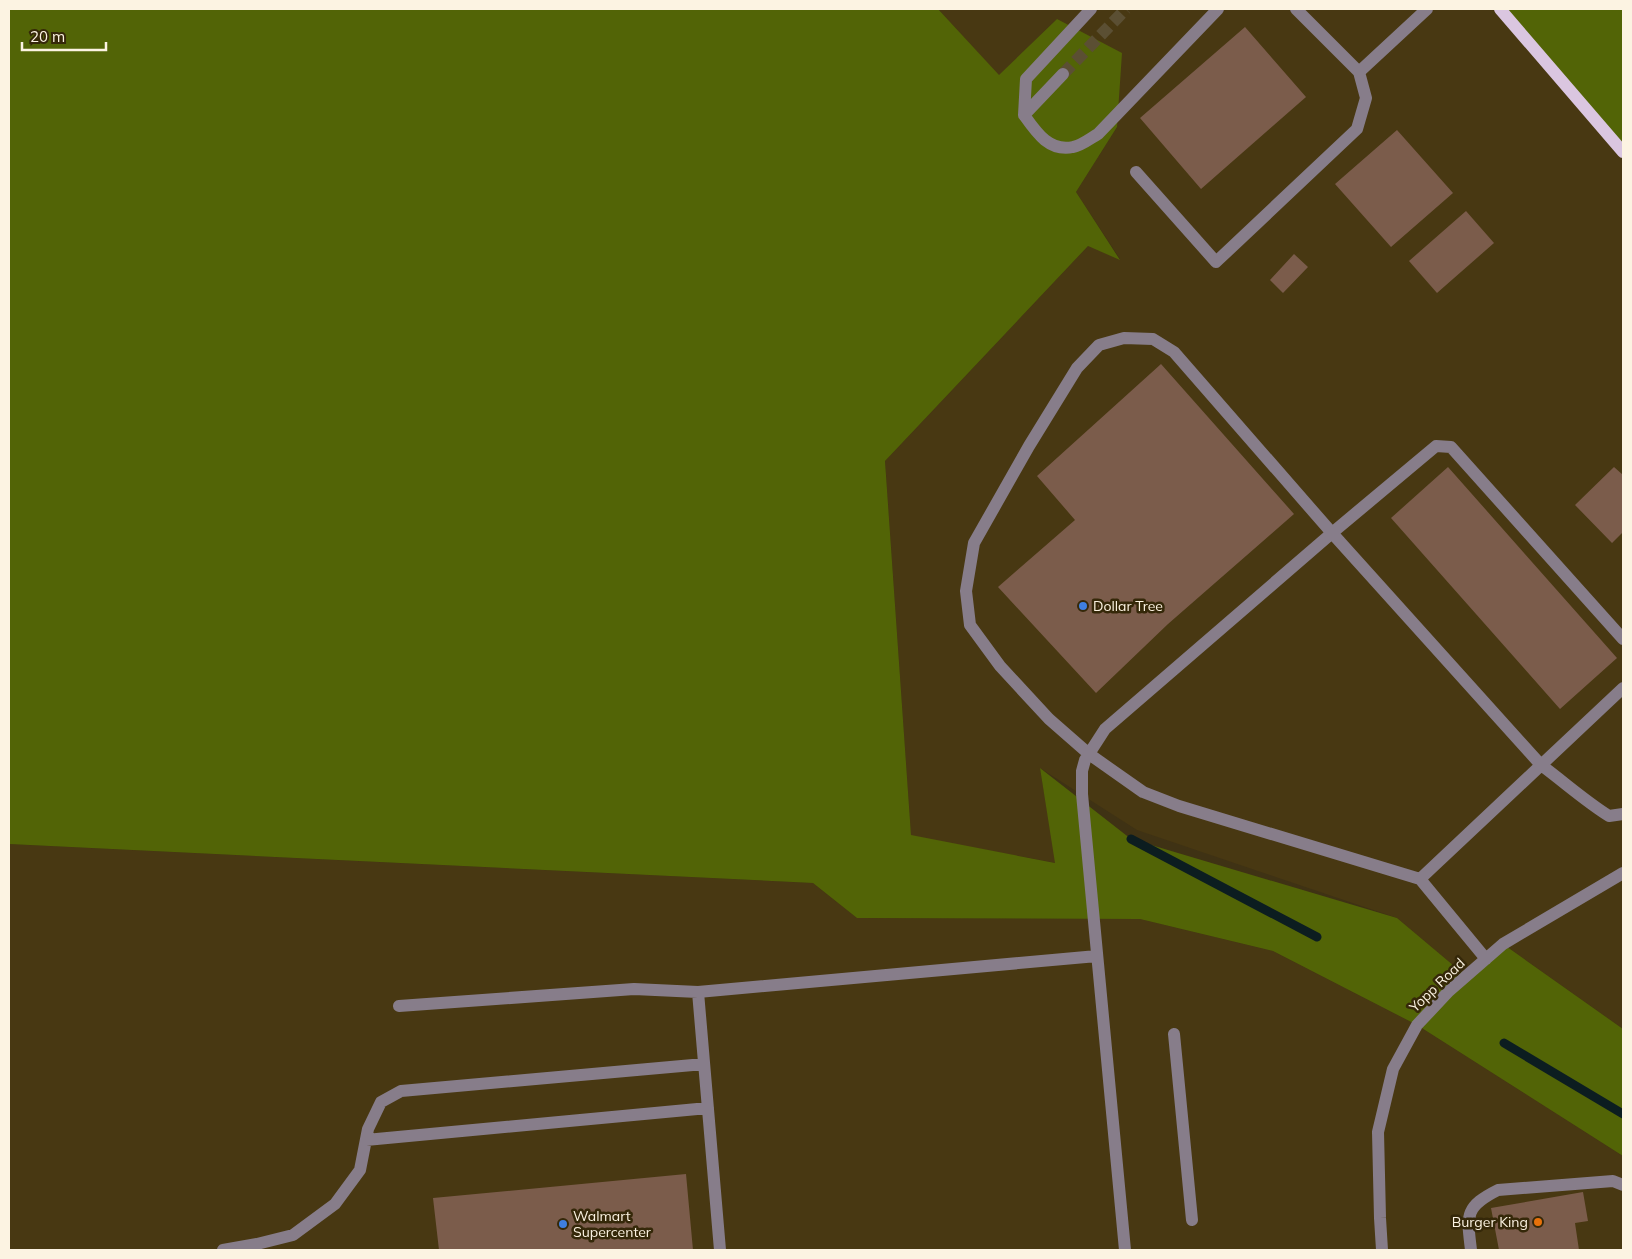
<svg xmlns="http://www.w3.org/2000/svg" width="1632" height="1259" font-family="Mulish,sans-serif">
<rect width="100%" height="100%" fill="#3f3214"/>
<path fill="#483812" d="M938,9h562l123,143v877l-120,-85 -37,32 -69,-58 -260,-88 -97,-62 16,95 -145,-27 -26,-375 203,-215 32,13 -44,-67 41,-65 -60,-108 -58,57z
M9,844l804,39 44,35 283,1 133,32 144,74 206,131v94h-1614z"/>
<path fill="#526406" d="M9,9h929l61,66 58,-56 65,34 -5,74 -41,65 44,68 -32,-14 -203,215 26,374 144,28 -15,-95 91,71 266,79 69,58 37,-32 120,85v127l-206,-131 -144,-74 -133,-32 -283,-1 -44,-35 -804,-39z
M1500,9h123v143z"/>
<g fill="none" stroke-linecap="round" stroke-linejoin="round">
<path stroke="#0c1d20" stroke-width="9" d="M1131,839l186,98
M1504,1043l119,71"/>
</g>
<path fill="#7b5c4b" d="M1245,27l61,70 -105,92 -61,-71z
M1397,130l56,63 -62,54 -56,-63z
M1466,211l28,32 -57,50 -28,-32z
M1294,254l14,13 -25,26 -13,-13z
M1161,364l133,150 -126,110 -72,69 -98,-106 77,-67 -38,-44z
M1448,467l169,191 -57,51 -169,-191z
M1614,467l9,8v57l-11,11 -37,-38z
M686,1174l7,76h-254l-6,-52z
M1583,1192l5,29 -13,2 4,27h-80l-8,-42z"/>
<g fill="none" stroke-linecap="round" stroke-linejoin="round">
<path stroke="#5b4f33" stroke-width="12" stroke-dasharray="12 6" stroke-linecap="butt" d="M1063,74l63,-65"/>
<path stroke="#877d8a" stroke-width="12" d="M1091,9l-65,70 -2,36c12,17 25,37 49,32 8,-1 18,-9 25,-13l120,-125
M1296,9l63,63 68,-63
M1024,115l39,-41
M1136,172l80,90 141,-133 9,-31 -7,-26
M1420,879l203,-191
M1486,959l-66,-80 -241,-73 -36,-14 -54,-38 -40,-35 -49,-53 -30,-41 -4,-34 8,-48 55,-97 48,-78 22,-23 25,-7 29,1 21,13 158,181 209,232c23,17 44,36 68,51l14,-2
M698,992l22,258
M399,1006l235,-17 64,3 399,-36
M1174,1034l18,186
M366,1140l342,-32
M223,1250l34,-6 36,-9 42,-31 25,-34 8,-41 13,-27 20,-11 303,-27
M1125,1250l-43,-456v-23l3,-11 20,-31 227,-196 104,-87 15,1 172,192
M1382,1250l-2,-32 -2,-86 15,-63 24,-44 32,-34 54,-47 120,-71
M1471,1250c-4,-34 -7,-43 27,-60l115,-9 10,4"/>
<path stroke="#dac6e0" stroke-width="12" d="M1500,9l123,143"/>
</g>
<g fill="#3f7fe0" stroke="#352809" stroke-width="2">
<circle cx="1083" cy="606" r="5"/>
<circle cx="563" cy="1224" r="5"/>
</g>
<circle fill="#e8710a" stroke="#352809" stroke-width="2" cx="1538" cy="1222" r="5"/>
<g text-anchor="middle" stroke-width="5" stroke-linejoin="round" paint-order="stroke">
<g font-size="14" fill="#fcf3e2" stroke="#352809" text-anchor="start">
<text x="1093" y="611">Dollar Tree</text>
<text x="573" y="1221">Walmart<tspan x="573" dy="16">Supercenter</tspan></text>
<text x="1528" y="1227" text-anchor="end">Burger King</text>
</g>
<g font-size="14" fill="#fcf3e2" stroke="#352809">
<text transform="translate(1437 985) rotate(-44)" y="5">Yopp Road</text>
</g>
</g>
<rect width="1632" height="1259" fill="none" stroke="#fcf3e2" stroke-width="20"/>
<path d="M22 42v8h84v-8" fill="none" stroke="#fcf3e2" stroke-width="2.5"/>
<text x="30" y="42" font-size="15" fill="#fcf3e2" stroke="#352809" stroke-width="4" paint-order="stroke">20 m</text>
</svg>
